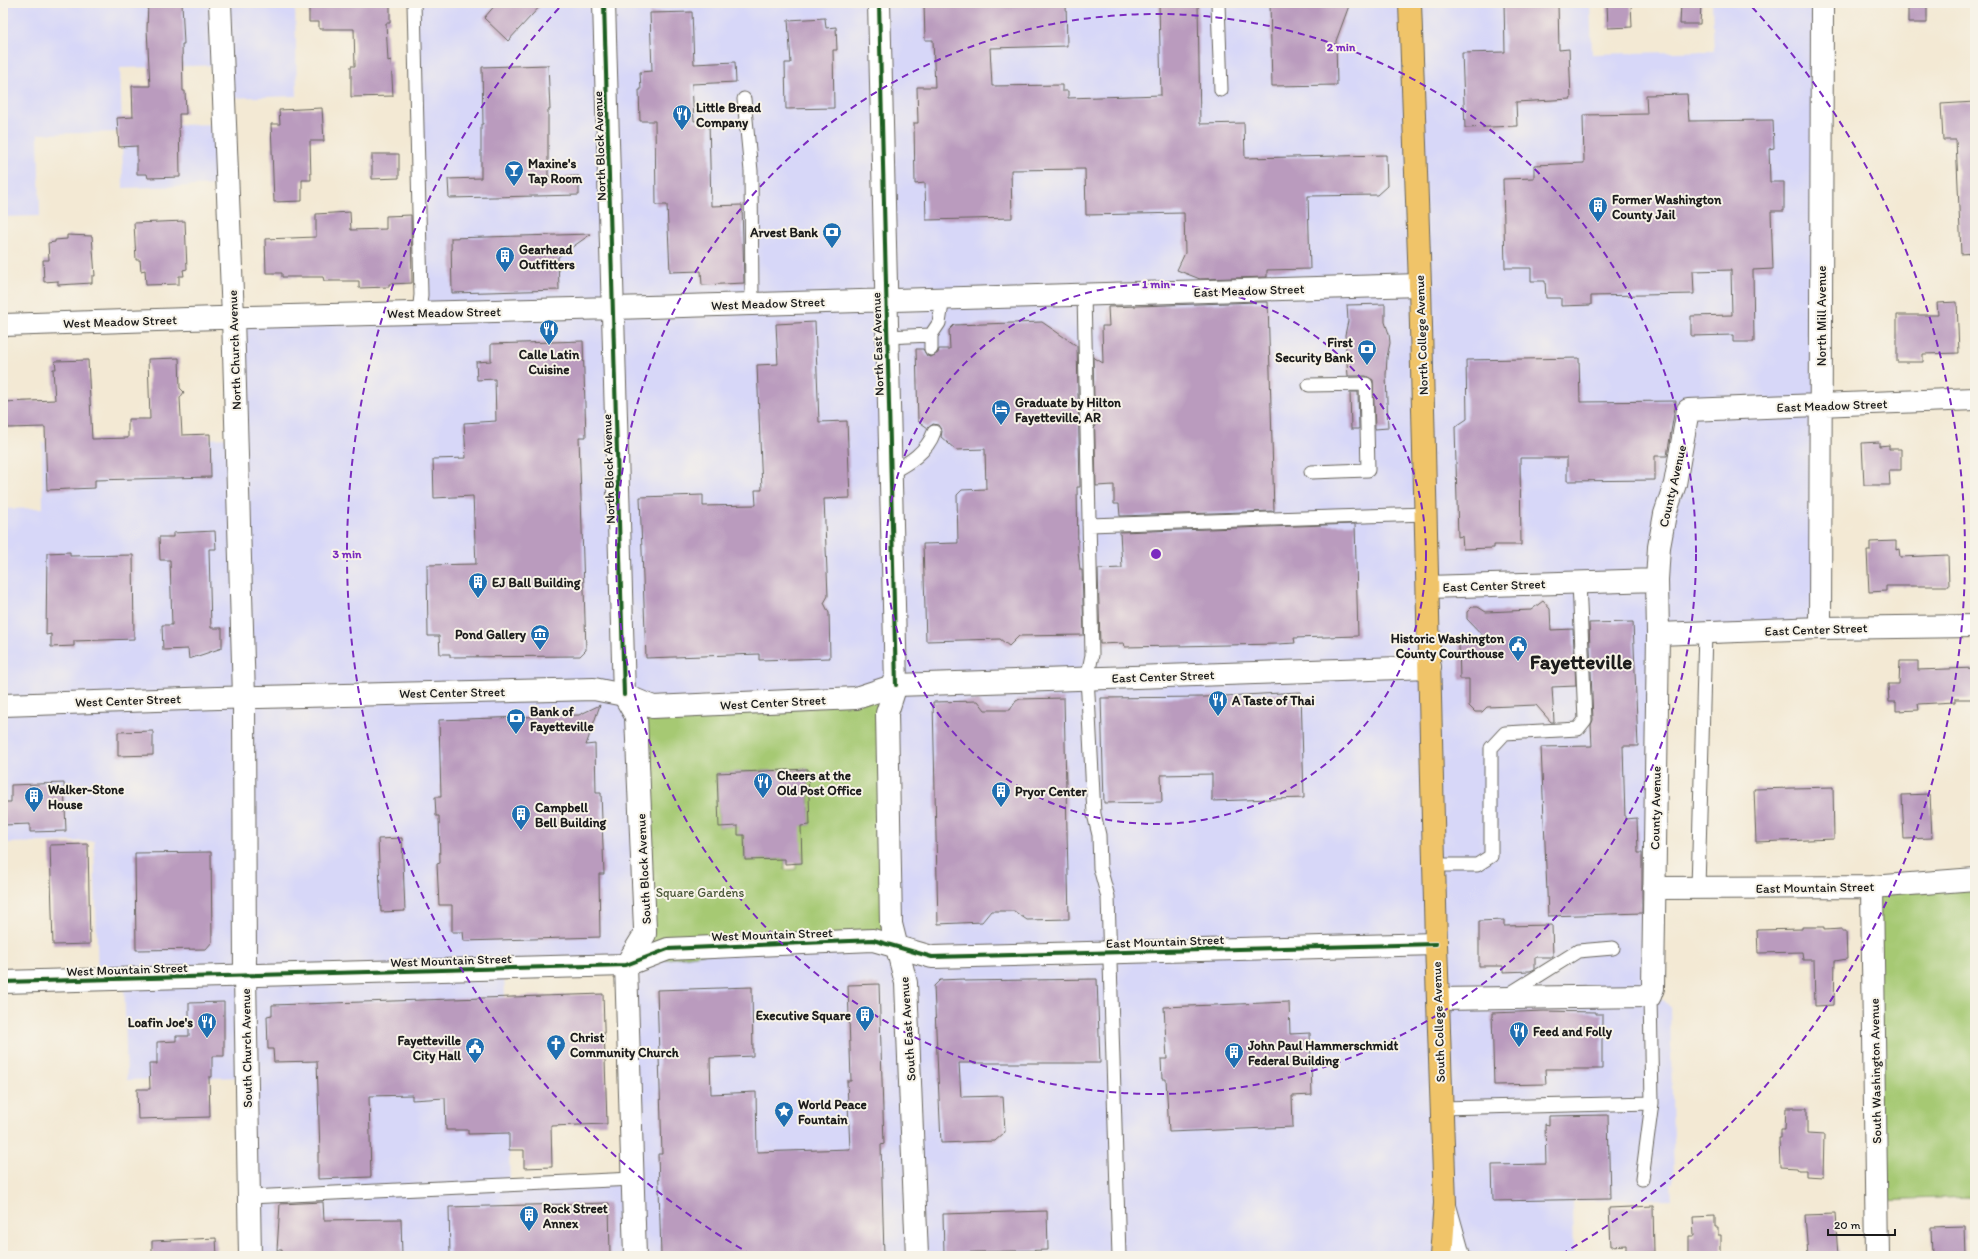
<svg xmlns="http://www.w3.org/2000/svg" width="1978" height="1259" font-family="Itim,sans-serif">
<rect width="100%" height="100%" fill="#f7f3e8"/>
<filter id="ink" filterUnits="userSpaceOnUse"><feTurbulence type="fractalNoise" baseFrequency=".025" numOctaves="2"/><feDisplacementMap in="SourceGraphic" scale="8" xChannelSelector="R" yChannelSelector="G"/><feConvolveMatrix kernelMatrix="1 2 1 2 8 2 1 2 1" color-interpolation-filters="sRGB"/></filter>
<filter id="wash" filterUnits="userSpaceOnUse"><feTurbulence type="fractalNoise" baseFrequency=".012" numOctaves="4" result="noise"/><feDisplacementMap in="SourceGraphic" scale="16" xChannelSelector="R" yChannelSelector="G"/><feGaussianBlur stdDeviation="0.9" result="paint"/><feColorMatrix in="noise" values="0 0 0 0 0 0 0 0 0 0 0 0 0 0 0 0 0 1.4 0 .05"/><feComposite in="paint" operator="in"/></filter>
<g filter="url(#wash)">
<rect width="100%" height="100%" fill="#f3e9d4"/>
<path fill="#d7d7f8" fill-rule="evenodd" d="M3,3h292l2,93 -73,2 -2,-33 -102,3 2,58 103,-2 2,61 -104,3 -1,-56 -84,2 2,82 -37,1z
M414,3h1176l2,51 122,-3 -2,-48h110l-2,625 -162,6 -5,354 17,19 4,176h-3l1,16 -100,2 1,55h-454v-6l-202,6h-667l-3,-179 -120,3 -3,-100h-26l-4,-139 -91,2v-334l40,-1 -1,-65 194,-5 -3,-121 186,-4zM749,703l124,237 -205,9 -23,-20zM626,965l6,214 -122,5 -6,-215z"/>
<path fill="#a6c973" stroke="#617248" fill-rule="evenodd" d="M896,685v261l-124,-2 -146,21 19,-31 -9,-217zM808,769l2,56 -21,1 13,26v11h-6v6l-11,1v-11l-40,1 -1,-25h-6v-9l-19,1 -2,-54z
M1975,879v318l-99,3 -4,-313z"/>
<g id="blocks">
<path fill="#ba9bbe" d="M148,3h34l2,41h-2l1,47h2l1,23h-7l1,63 -32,1 -1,-4h-10v-28l-18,1 -2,-29 16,-1 -1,-31h18l-3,-57z
M309,3h81v20h-4l2,38 3,-1 2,36 -42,1v-31h4l-1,-37h-35v-7h-10z
M497,3h46l-35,38 -24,-23z
M924,3h142l1,43 -77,2 2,38 70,-1v6h6v7l93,-3 -2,-92h39l2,121 44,-1 1,35 141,-3 1,31 -10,9 -69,1 2,73 -43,1v7l-67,2 -23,-9 8,-17 -1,-40 -98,2 -1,-46 -74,1 1,48 -86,2 -1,-37 -10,1 -1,-61h4l-1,-36h18l-2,-47h-8z
M1270,3h80l-14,38 1,44 -65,1z
M1504,3h54l1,47 10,-1 2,50 -55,3 1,24 -52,2 -3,-75 43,-1z
M1607,3h24l1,24 -24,1z
M1681,3l20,1 -1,20h-20z
M1908,3h19v20h-19z
M692,12l2,52 41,-2 1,20 -44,2 2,37 15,-1 2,86 31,-1 2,78 -42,2 -1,-14 -31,1 -3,-67h-11l-1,-84h-15l-1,-31h2l-1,-18 12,-1 -2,-58z
M825,18l1,10 10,-1 1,23h-4l1,58 -48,1 -1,-46h6l-3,-43z
M548,65l2,45h-2v67l31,-1v19l-130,3 -1,-19 33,-1v-54h2l-1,-57z
M1687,94l2,27 84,-1 1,28 -5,1 1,33h14v29h-13l2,58 -20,1 1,72h-21v-7l-42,1v-20l41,-1 -1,-45 -38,1 1,23 -103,2v9l-30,1v-8h-15l-1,-17h-14v-13h-26l-2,-89 31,-1v-13l50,-2 -1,-48 64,-1 -1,-19z
M1975,102v151l-14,1 -5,-114h-13l-2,-36z
M322,108l2,33h-14l1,39h-9v21l-28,1 -3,-78h9l-1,-14z
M372,154h27v24l-27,1z
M350,212l1,18 35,-1v-13l25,-1 1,68 -23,1v3l-30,1v-7h-35l-1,-4h-41v-4h-16l-1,-34 51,-2v-23z
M185,221l2,48 -4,1 1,6h-5v8l-33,1 -1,-15 -4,1 -1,-11h-4l-2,-37z
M591,234l-33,23 1,33 -107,3 -1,-55z
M67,235l25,1 3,40h-3v7l-34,2v-4l-14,1 -1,-22h6l-1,-17 7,-1v-2l12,-1z
M1258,302h10l6,209 -154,5 -1,-12h-5v-19l-18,1 -3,-129 10,6 -1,-37h7l-1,-19z
M1957,302l2,51 -36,1v8h-26v-47h41l-1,-12z
M1385,304v18l4,12 1,9 -3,14 -1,18 2,53 -13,1 -2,-49 -7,-4h-18l-3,-41 3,-14 -1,-16z
M815,322l4,100 28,-1 3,77 -26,1 4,97 -4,7 5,10 1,45 -71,2v-6l-113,4 -6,-161 63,-2v11l53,-1 -1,-15h7l-5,-125 21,-1 -2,-40z
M1042,322l35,24 3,141h-3l1,65 2,18h2l2,65 -65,1 -10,10 -9,-7 -74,2 -3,-97 35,-1 -1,-48 5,-5 24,-1 -1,-40 -29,1 -15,-13 1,-6 -4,-6 -5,-1 -5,4 -10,-7 -2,-72h7l4,7 4,1 7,-4 1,-4h11l-1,-19 5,-5z
M583,341l3,96h-7l7,213 -6,6 -130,1v-3h-10l-1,-18h-11l-1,-71 49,-1 -3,-68 -39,2 -1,-39 33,-1 -2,-35 32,-2 -1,-42 -18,1 -1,-18 15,-1v-17z
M179,358l1,30 4,4 -4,6 2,37 28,-1 1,43 -116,3v8l-48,2 -2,-63 -37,1v-3h-5v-23l52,-2 -2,-31h3l-1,-8 33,-1 4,79 36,-1v-19h22l-2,-60z
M1579,358l1,44 96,-1 -9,55h-12v24l-88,1v-23h-47l1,87h-27v3l-31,1 -1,-13 -4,1 -3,-110 12,-8 -1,-59z
M1350,392h8l1,37h-8z
M1879,442v4l10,-1v4h12v21h-12l1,15h-26l-2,-42z
M1355,524l3,112 -64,2 1,5 -17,1 -153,3 -1,-4 -24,1 -2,-75 24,-1 -2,-36z
M215,531l1,18h-7l2,79h11v20l-33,11 -1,-10 -25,1 -1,-25h10l-2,-65h-10l-1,-23h14v-4z
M1896,541v9l3,-1 1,8 48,-2 1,31h-63v5l-17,1 -2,-41h3v-9z
M70,552v4l63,-1 1,84 -60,2v5l-23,1v-13l-5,1 1,-82z
M1543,601l7,8 1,21 22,-1 3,57 -24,1 2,35h-3l-15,-17 -49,2 -5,5h-7l-6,-6v-27h-9l-1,-35 31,-1 -23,-24v-7l5,-5h6l8,5 45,-2z
M1633,622l5,124h-15l2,73 12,-1 1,35h4v60l-94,3 -7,-169 51,-1 -1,-21 2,-5 -4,-97z
M1900,661h18v9l57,-2v31h-20v3l-37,2 1,6 -23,1v-9h-7l-1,-18h11z
M1301,692l3,106 -92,3v-27l-51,1 1,27 -58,1 -3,-105 104,-1z
M1064,698l5,221 -42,1 -13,-9h-23l-9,11 -44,2 -5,-222 45,-1 7,9h25l6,-9 4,-2z
M600,705l-14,40 9,-1 1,49h5l3,81h-5l1,63 -136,4 -1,-9h-11v-27h-13l-2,-41 3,-1 -1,-47h-3l-1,-19h6l-2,-77 140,-5z
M153,731v24l-35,1v-24z
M808,769l2,56 -9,1 1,37 -17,1v-5l-40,1 -1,-25h-6v-9l-19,1 -2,-54z
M64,783l2,48 -36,1v-8l-27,1v-23h8v-17z
M1833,787l1,52 -78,3 -2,-53z
M1930,794l2,44 -28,1 -2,-44z
M402,838l3,73 -24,1 -3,-73z
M88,844l2,100 -37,1 -3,-100z
M211,852l1,90 -6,7 -70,1 -1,-97z
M1504,920v6l48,-1 1,32h-18v12l-5,2 -27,1v-6h-24v-45z
M1802,927h22v3l18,-1v2h4l1,28 -12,2 -1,44 -19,1 -1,-46h-11l-1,-8 -44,1 -1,-23 45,-1z
M964,979v2l133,-2 3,84h-141l2,34 42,-1 2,36 -10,9 -54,2 -7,-157 6,-6z
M879,984l5,160 -3,1 3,111h-223l-3,-102h4l-5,-164 95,-3 1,69 -43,2 1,36 45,-2 1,60 93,-3 -3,-68h4l-3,-96z
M603,994l4,130 -56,2 1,41 -28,1v-18h-15v-17l-41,1v-4h-22l-1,-32 -33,2v-5l-43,1 2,81 -53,2v-26h2l-3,-92 -43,1 -1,-13h-5l-1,-33 5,-1v-10z
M224,1002v54h-12v21h-3l1,40 -72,2 -1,-30h13l-1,-25h8v-22l19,-1v-5h13v-33z
M1289,1002l1,32 20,-1 2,62 -20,1 1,31 -124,5 -3,-53h-4l-1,-20h6l-3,-52z
M1544,1011l52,1v2h6v55h-57l1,15 -52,1 -2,-72z
M1786,1108h21v26l17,1 -1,42 -17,-1v-6h-8l-1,-2 -17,-1 -1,-29h2v-8h4z
M1608,1115l2,84 -117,2 -1,-36 54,-1 -1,-40 4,1v-9z
M323,1202l1,18 77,-1 1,37h-120v-6h-5l3,-46z
M609,1203l1,53h-160l-1,-49z
M1653,1206l1,46 -28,1v-8l-15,1 -2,-38z
M1047,1211l1,39 -104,3 -1,-39z
M1835,1214l3,42h-30l-3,-41z
M1715,1216v11h3v8h3v21h-32v-20h5l-1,-19z
M1964,1226l1,30h-33l-1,-29z
M216,1238l1,18h-65v-15z"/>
</g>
</g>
<g filter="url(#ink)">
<use href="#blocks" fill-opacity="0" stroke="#67645c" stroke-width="1"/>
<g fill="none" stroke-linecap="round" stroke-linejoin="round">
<g stroke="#67645c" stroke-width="15">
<path id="service" d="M414,3l7,292 -2,18
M1218,3l3,87
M744,99l7,72 1,133
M1084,294l8,361 -5,24 1,16 6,119 5,21 1,33 8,29 11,359
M886,337l45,-2
M931,349v-14l8,-12 4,-25
M1309,385l57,-1 2,86 -57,2
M890,473c19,-10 37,-21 44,-41
M1089,525l337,-11
M1434,865h43l14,-9v-108l14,-15 73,-4 7,-9 -6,-138
M1698,888l7,-256
M1506,996l72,-45 35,-3
M1441,1108l211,-5 -2,-107
M1642,1179l10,-76
M249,1197l384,-18"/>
</g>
<g stroke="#67645c" stroke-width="24">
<path id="minor" d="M220,3l13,314 11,380 1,279 5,280
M604,3l20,692 12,21 9,213v5l-19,31 9,291
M879,3l17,682 -9,28 4,211 15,59 11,273
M3,325l246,-8 365,-9 806,-23
M1428,587l229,-7
M1820,628l2,-625
M1658,634l162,-6 155,-2
M1872,887l5,369
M1654,888l218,-1 103,-8
M1438,999l212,-3 3,-8 5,-354 -1,-54 2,-33 6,-33 10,-30 13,-74 287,-11"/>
</g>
<g stroke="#67645c" stroke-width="24">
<path id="tertiary" d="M3,705l215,-7 376,-9 30,6 29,12 203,-9 40,-13 534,-18
M3,982l623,-17 42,-16 205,-9 59,17 504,-13
M1445,1206l14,50"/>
</g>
<g stroke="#67645c" stroke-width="24">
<path id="primary" d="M1410,3l10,282 16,659 9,259 -4,53"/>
</g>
<use href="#service" stroke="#fff" stroke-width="13"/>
<use href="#minor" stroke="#fff" stroke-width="22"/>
<use href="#tertiary" stroke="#fff" stroke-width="22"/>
<use href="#primary" stroke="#f0c469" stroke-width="22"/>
<g stroke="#f7f3e8" stroke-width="6">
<path id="cycleway" d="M604,3l20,692
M879,3l17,682
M3,982l623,-17 42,-16 205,-9 59,17 504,-13"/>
</g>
<use href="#cycleway" stroke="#1b5e20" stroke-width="4"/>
</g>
</g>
<g fill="none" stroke="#7b2cbf" stroke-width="2" stroke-dasharray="7 5">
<circle cx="1156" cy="554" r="270"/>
<circle cx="1156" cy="554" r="540"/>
<path d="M752 1255A809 809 0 0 1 560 7M1752 7A809 809 0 0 1 1560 1255"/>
</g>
<defs>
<g id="restaurant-pin" transform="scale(1)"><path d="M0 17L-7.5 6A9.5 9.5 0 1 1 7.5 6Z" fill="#1f6fb2" stroke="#f7f3e8"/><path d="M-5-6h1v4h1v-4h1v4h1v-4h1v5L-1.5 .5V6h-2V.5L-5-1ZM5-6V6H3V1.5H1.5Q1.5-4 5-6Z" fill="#fff"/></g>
<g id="bar-pin" transform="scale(1)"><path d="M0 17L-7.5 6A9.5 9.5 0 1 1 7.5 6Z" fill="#1f6fb2" stroke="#f7f3e8"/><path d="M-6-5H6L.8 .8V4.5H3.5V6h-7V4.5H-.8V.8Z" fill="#fff"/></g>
<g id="building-pin" transform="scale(1)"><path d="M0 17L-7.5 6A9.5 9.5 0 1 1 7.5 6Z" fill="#1f6fb2" stroke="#f7f3e8"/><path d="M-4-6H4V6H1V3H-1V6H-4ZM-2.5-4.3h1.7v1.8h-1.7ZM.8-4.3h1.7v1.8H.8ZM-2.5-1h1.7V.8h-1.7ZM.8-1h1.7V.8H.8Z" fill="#fff"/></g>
<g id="bank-pin" transform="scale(1)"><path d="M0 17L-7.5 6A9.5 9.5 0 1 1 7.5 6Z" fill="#1f6fb2" stroke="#f7f3e8"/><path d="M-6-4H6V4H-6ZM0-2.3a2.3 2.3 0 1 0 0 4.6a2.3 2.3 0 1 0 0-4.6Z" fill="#fff"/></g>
<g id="hotel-pin" transform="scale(1)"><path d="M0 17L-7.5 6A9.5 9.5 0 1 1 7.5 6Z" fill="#1f6fb2" stroke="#f7f3e8"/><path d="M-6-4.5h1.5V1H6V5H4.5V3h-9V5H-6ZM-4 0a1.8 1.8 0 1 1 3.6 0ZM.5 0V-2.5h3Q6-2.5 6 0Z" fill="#fff"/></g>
<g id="museum-pin" transform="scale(1)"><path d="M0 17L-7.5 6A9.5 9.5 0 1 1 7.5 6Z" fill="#1f6fb2" stroke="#f7f3e8"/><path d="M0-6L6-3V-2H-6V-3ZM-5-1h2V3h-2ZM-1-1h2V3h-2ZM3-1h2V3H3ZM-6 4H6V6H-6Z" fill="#fff"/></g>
<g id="civic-pin" transform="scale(1)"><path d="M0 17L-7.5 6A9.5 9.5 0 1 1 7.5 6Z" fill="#1f6fb2" stroke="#f7f3e8"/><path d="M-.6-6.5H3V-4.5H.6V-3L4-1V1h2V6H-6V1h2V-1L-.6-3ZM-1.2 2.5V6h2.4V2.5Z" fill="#fff"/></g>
<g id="church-pin" transform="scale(1)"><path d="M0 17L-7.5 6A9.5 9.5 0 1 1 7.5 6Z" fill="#1f6fb2" stroke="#f7f3e8"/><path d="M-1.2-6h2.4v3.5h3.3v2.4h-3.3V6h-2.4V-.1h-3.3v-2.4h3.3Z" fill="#fff"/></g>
<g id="sight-pin" transform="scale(1)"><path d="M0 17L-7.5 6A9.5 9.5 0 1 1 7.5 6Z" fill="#1f6fb2" stroke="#f7f3e8"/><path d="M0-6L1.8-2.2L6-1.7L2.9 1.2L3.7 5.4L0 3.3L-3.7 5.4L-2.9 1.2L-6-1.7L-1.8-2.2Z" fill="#fff"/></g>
</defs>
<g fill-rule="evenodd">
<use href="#restaurant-pin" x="682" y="114"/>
<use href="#bar-pin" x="514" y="170"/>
<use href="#building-pin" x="1598" y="206"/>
<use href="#bank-pin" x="832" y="232"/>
<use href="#building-pin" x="505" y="256"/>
<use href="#restaurant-pin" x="549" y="329"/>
<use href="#bank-pin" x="1367" y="349"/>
<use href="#hotel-pin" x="1001" y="409"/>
<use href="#building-pin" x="478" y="582"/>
<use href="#museum-pin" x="540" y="634"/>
<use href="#civic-pin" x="1518" y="645"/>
<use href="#restaurant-pin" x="1218" y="700"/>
<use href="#bank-pin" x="516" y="718"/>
<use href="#restaurant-pin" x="763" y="782"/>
<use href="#building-pin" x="1001" y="791"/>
<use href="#building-pin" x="34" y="796"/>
<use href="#building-pin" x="521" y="814"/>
<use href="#building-pin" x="865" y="1015"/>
<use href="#restaurant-pin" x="207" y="1022"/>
<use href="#restaurant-pin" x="1519" y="1031"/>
<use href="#church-pin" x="556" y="1044"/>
<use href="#civic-pin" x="475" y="1047"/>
<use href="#building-pin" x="1234" y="1052"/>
<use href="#sight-pin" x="784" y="1111"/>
<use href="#building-pin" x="529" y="1215"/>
</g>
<g text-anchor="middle" stroke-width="4" stroke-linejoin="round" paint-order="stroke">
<g font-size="13" font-weight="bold" fill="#1c1c1c" stroke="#f7f3e8" text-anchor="start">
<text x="696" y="112">Little Bread<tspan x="696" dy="15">Company</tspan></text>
<text x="528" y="168">Maxine's<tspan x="528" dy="15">Tap Room</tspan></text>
<text x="1612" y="204">Former Washington<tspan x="1612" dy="15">County Jail</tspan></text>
<text x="818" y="237" text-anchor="end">Arvest Bank</text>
<text x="519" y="254">Gearhead<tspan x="519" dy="15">Outfitters</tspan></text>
<text x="1353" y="347" text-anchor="end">First<tspan x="1353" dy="15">Security Bank</tspan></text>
<text x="549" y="359" text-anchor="middle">Calle Latin<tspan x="549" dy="15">Cuisine</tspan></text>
<text x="1015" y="407">Graduate by Hilton<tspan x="1015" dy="15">Fayetteville, AR</tspan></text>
<text x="492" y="587">EJ Ball Building</text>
<text x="526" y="639" text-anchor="end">Pond Gallery</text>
<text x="1504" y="643" text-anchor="end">Historic Washington<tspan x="1504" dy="15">County Courthouse</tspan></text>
<text x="1232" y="705">A Taste of Thai</text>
<text x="530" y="716">Bank of<tspan x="530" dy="15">Fayetteville</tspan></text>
<text x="777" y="780">Cheers at the<tspan x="777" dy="15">Old Post Office</tspan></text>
<text x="48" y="794">Walker-Stone<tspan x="48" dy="15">House</tspan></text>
<text x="1015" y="796">Pryor Center</text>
<text x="535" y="812">Campbell<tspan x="535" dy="15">Bell Building</tspan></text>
<text x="851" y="1020" text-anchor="end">Executive Square</text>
<text x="193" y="1027" text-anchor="end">Loafin Joe's</text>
<text x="1533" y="1036">Feed and Folly</text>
<text x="570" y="1042">Christ<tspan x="570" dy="15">Community Church</tspan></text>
<text x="461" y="1045" text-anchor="end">Fayetteville<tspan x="461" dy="15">City Hall</tspan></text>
<text x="1248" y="1050">John Paul Hammerschmidt<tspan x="1248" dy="15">Federal Building</tspan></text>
<text x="798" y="1109">World Peace<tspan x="798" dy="15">Fountain</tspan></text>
<text x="543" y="1213">Rock Street<tspan x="543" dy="15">Annex</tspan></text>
</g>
<g font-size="13" fill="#1c1c1c" stroke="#f7f3e8">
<text transform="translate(599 146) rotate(-92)" y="5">North Block Avenue</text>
<text transform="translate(1249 290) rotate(-2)" y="5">East Meadow Street</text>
<text transform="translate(768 303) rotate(-2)" y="5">West Meadow Street</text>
<text transform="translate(444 312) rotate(-1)" y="5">West Meadow Street</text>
<text transform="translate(1821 316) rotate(-90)" y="5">North Mill Avenue</text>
<text transform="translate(120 321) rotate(-2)" y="5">West Meadow Street</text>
<text transform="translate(1421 335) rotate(-92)" y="5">North College Avenue</text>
<text transform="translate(877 344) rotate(-92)" y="5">North East Avenue</text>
<text transform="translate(234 350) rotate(-92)" y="5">North Church Avenue</text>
<text transform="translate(1832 405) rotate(-2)" y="5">East Meadow Street</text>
<text transform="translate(608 469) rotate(-92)" y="5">North Block Avenue</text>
<text transform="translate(1672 486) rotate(-77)" y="5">County Avenue</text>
<text transform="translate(1494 585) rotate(-2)" y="5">East Center Street</text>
<text transform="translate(1816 629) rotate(-2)" y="5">East Center Street</text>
<text transform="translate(1163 676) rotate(-2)" y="5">East Center Street</text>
<text transform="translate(452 692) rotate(-1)" y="5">West Center Street</text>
<text transform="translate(128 700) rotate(-2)" y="5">West Center Street</text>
<text transform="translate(773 702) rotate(-3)" y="5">West Center Street</text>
<text transform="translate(1655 808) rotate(-89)" y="5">County Avenue</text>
<text transform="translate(643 869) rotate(-93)" y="5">South Block Avenue</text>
<text transform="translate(1815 887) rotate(-1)" y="5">East Mountain Street</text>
<text transform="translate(772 934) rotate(-2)" y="5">West Mountain Street</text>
<text transform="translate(1165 941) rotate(-2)" y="5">East Mountain Street</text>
<text transform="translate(451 960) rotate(-2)" y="5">West Mountain Street</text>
<text transform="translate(127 969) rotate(-2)" y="5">West Mountain Street</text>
<text transform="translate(1438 1022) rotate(-92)" y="5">South College Avenue</text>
<text transform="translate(907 1029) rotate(-94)" y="5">South East Avenue</text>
<text transform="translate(246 1048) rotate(-91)" y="5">South Church Avenue</text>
<text transform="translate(1875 1071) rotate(-91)" y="5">South Washington Avenue</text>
</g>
<g font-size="13" fill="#4c593a" stroke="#f7f3e8">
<text x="700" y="897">Square Gardens</text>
</g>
<g font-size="21" font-weight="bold" fill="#1c1c1c" stroke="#f7f3e8">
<text x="1581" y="669">Fayetteville</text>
</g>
</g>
<circle cx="1156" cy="554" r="6" fill="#7b2cbf" stroke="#f7f3e8" stroke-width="2"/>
<g font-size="12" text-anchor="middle" font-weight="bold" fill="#7b2cbf" stroke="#f7f3e8" stroke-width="4" stroke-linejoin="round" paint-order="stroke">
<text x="1341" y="51">2 min</text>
<text x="1156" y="288">1 min</text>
<text x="347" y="558">3 min</text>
</g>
<rect width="1978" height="1259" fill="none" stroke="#f7f3e8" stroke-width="16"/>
<path d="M1828 1229v6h67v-6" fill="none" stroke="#1c1c1c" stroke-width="2"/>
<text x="1834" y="1229" font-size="12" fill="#1c1c1c" stroke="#f7f3e8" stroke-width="3" paint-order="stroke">20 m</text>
</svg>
